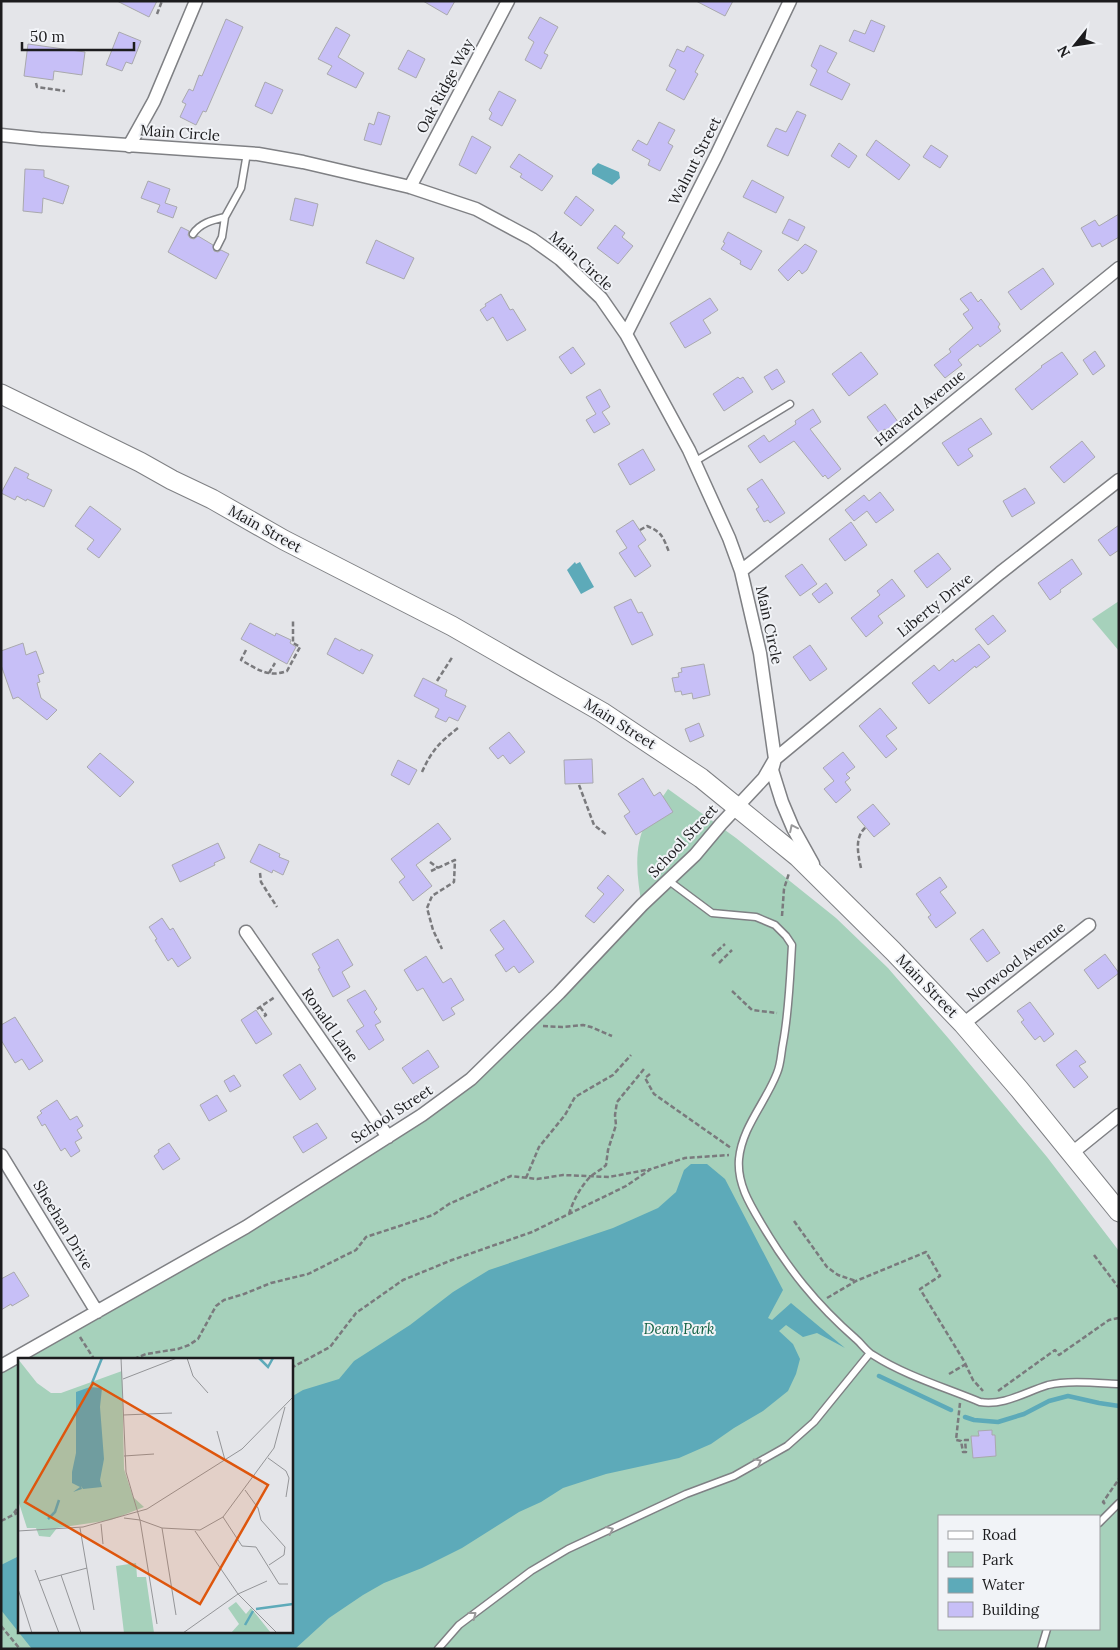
<svg xmlns="http://www.w3.org/2000/svg" width="1120" height="1650" font-family="Lora,serif">
<rect width="100%" height="100%" fill="#e4e5e9"/>
<path fill="#a6d1bb" fill-rule="evenodd" d="M1119,601v50l-27,-32z
M668,789l68,49 100,80 52,50 61,71 98,118 72,94v398h-1118v-279l18,-10v271h272v-272h-270l400,-237 221,-216c-5,-28 -9,-58 4,-84 6,-12 15,-22 22,-33zM939,1516h160v113h-160z"/>
<path fill="#5daab9" d="M598,163l21,9 1,6 -8,7 -20,-11v-5z
M575,562l1,2 4,-2 14,25 -13,7 -14,-24z
M691,1164h16l18,15 58,111 -15,28 4,2 19,-17 54,45 -28,-15 -14,4 -17,-12 -7,6 14,13 7,15 -4,15 -8,17 -25,20 -29,17 -23,16 -32,14 -73,16 -43,14 -22,14 -22,10 -57,36 -40,20 -38,15 -21,12 -34,23 -34,31h-263l-31,-39v-45l18,-9v75h272v-234l12,-7 36,-11 15,-18 56,-36 43,-33 36,-22 124,-42 45,-20 18,-16 8,-22z"/>
<g fill="none" stroke-linecap="round" stroke-linejoin="round">
<path stroke="#5daab9" stroke-width="4.5" d="M879,1376l72,34
M965,1417l9,3 24,2 26,-8 25,-13 19,-5 31,7 20,3"/>
</g>
<path fill="#c7bff7" stroke="#a9a9ad" d="M117,1h40l-8,16z
M423,1h32l-8,14z
M696,1h37l-8,15z
M540,17l18,10 -14,26 4,2 -7,14 -16,-9 9,-18 -6,-4z
M226,19l17,8 -37,85 -3,-1 -7,14 -16,-8 6,-13 -4,-2 7,-13 4,2 6,-16 3,1z
M871,20l14,6 -11,26 -25,-11 5,-11 11,4z
M336,27l14,8 -12,22 26,16 -8,15 -29,-14 5,-8 -14,-7z
M119,32l22,9 -9,23 -6,-2 -4,9 -16,-6z
M28,44l57,8 -3,23 -28,-4 -1,9 -29,-4z
M820,45l17,8 -10,19 23,12 -8,16 -32,-15 7,-15 -6,-4z
M687,46l17,9 -9,17 3,2 -14,26 -18,-10 10,-20 -7,-4 8,-17 7,3z
M408,50l17,9 -9,19 -18,-9z
M265,82l18,8 -11,24 -17,-8z
M499,91l17,9 -14,26 -13,-7 3,-6 -3,-3z
M797,111l9,4 -18,41 -21,-10 9,-18 10,4z
M378,112l12,4 -9,29 -17,-5 5,-17 5,2z
M659,122l16,8 -7,13 5,3 -13,25 -12,-6 2,-5 -18,-10 6,-10 9,5z
M472,136l19,11 -15,27 -17,-9z
M876,140l34,25 -11,15 -33,-25z
M839,143l18,13 -8,12 -18,-12z
M931,145l17,11 -8,12 -17,-11z
M519,154l34,22 -11,15 -22,-14 2,-3 -12,-7z
M25,169l19,1v7l25,9 -6,18 -20,-6 -1,15 -19,-2z
M752,180l32,17 -8,16 -33,-16z
M148,181l22,8 -5,14 12,4 -4,11 -16,-6 3,-7 -19,-7z
M576,196l18,14 -13,16 -17,-13z
M295,198l23,6 -5,22 -23,-6z
M1119,214v23l-17,10 -2,-4 -8,4 -11,-19 14,-8 4,6z
M789,219l16,8 -7,14 -16,-8z
M615,225l10,8 -3,4 11,9 -15,18 -21,-16z
M181,227l8,4 -1,4 2,3 4,1 4,-3 15,9 1,6 4,1 3,-2 8,4 -13,25 -48,-27z
M728,232l34,19 -11,19 -11,-6 1,-3 -20,-12 4,-6 -2,-1z
M376,240l38,18 -10,21 -38,-16z
M805,244l12,7 -10,19 -5,4 -3,-4 -11,11 -10,-11z
M1043,268l11,16 -33,26 -13,-18z
M971,292l7,10 3,-3 19,25 -2,3 3,4 -21,16 -2,-3 -20,16 4,5 -17,13 -11,-13 17,-13 -2,-3 24,-21 -10,-14 6,-4 -9,-11z
M501,294l9,16 3,-1 13,21 -19,11 -14,-24 -6,4 -7,-11 6,-4 -1,-2z
M710,298l8,12 -15,10 8,13 -26,15 -15,-25z
M573,347l12,17 -14,10 -12,-17z
M1095,351l10,15 -12,9 -10,-15z
M861,352l17,22 -29,22 -17,-22z
M1062,352l16,22 -46,36 -17,-21 27,-22 -1,-1z
M777,369l8,13 -13,8 -8,-13z
M738,377l2,2 3,-2 10,15 -29,19 -11,-17z
M600,389l10,18 -8,5 8,12 -16,9 -8,-13 10,-6 -10,-17z
M885,404l16,22 -12,8 -4,-5 -6,4 -12,-16z
M813,409l8,13 -11,7 31,40 -13,10 -3,-4 -2,2 -29,-36 -34,22 -12,-17 16,-11 5,7 27,-18 -1,-3z
M981,418l11,16 -24,15 5,7 -15,10 -16,-23z
M1082,441l13,16 -31,26 -14,-16z
M643,449l12,21 -25,15 -12,-21z
M15,467l14,7 -2,4 25,12 -8,17 -17,-8 -1,2 -9,-5 -2,4 -14,-7z
M762,479l23,34 -15,10 -2,-3 -4,2 -8,-13 3,-2 -12,-18z
M1025,488l10,15 -23,14 -9,-16z
M880,492l14,18 -18,13 -9,-12 -13,10 -9,-11 19,-15 5,6z
M90,506l31,23 -22,29 -12,-9 7,-9 -19,-14z
M633,520l13,20 -8,6 13,20 -16,11 -16,-24 8,-5 -11,-17z
M851,522l16,23 -22,16 -16,-22z
M1119,525v25l-9,6 -12,-16z
M938,553l13,16 -24,19 -13,-17z
M1072,559l10,15 -22,16 1,2 -11,8 -12,-17z
M802,564l15,20 -17,12 -15,-20z
M892,579l13,17 -27,20 5,7 -17,14 -15,-19 29,-23 -3,-4z
M826,583l7,10 -14,10 -7,-9z
M631,599l7,14 4,-1 11,23 -21,10 -18,-38z
M993,615l13,16 -18,14 -13,-16z
M250,623l25,13 1,-3 15,7 -1,3 6,4 -9,17 -46,-25z
M335,638l25,13 1,-2 12,6 -10,19 -36,-20z
M23,643l3,12 10,-4 8,22 -6,2 2,7 -3,1 4,15 16,12 -10,10 -29,-23 -5,2 -12,-34v-14z
M979,644l11,13 -14,11 -1,-2 -46,38 -17,-21 22,-18 5,6 14,-12 2,3z
M810,645l17,24 -17,12 -17,-24z
M704,664l6,31 -17,4 -1,-6 -10,2 -1,-4 -6,1 -3,-14 7,-1 -1,-4 4,-1 -1,-4z
M423,678l24,12 -2,6 21,10 -8,15 -9,-4 -3,5 -11,-5 4,-8 -25,-13z
M880,708l17,20 -11,8 11,13 -11,9 -27,-32z
M699,723l5,13 -14,6 -5,-13z
M509,732l16,20 -15,12 -7,-9 -5,4 -9,-11z
M843,752l12,15 -9,7 4,4 -5,4 6,8 -15,13 -12,-14 10,-8 -11,-13z
M100,753l34,29 -14,15 -33,-30z
M592,759l1,24 -28,1 -1,-24z
M398,760l19,10 -8,15 -18,-10z
M643,778l11,18 6,-4 13,20 -37,23 -12,-19 6,-4 -12,-18z
M873,804l17,20 -16,13 -17,-20z
M438,823l13,16 -35,26 16,21 -19,15 -14,-19 6,-5 -14,-18z
M218,843l7,15 -11,5 1,2 -35,17 -8,-17z
M259,844l21,10 -1,3 10,4 -6,14 -10,-5 -1,3 -22,-11z
M608,875l16,15 -30,33 -9,-7 19,-22 -7,-6z
M940,877l7,10 -7,5 16,21 -20,15 -8,-11 3,-2 -15,-21z
M162,918l8,12 3,-2 18,30 -13,9 -6,-9 -4,3 -13,-21 2,-1 -8,-12z
M504,920l30,42 -15,11 -5,-7 -8,6 -11,-17 9,-6 -14,-19z
M983,929l17,24 -13,9 -17,-23z
M338,939l15,26 -11,7 8,15 -17,10 -15,-28 2,-1 -8,-14z
M1105,954l14,19 -21,16 -14,-19z
M426,956l17,27 8,-5 13,22 -13,8 4,6 -12,7 -20,-33 -6,3 -13,-21z
M365,990l12,19 -3,3 7,10 -6,3 9,15 -15,10 -13,-19 8,-5 -17,-26z
M1030,1002l24,32 -10,8 -4,-6 -5,4 -14,-18 3,-2 -7,-9z
M256,1010l16,24 -16,10 -15,-24z
M15,1017l28,44 -14,9 -7,-11 -7,4 -14,-23v-15z
M428,1050l11,17 -26,17 -11,-16z
M1076,1050l10,12 -7,4 9,11 -14,11 -18,-23z
M300,1064l16,25 -16,11 -17,-25z
M234,1075l7,11 -11,6 -6,-11z
M217,1095l10,16 -18,10 -9,-16z
M57,1100l13,20 7,-4 6,10 -6,4 5,8 -7,4 5,9 -9,6 -6,-9 -4,3 -16,-27 -3,2 -5,-9 5,-4 -2,-2z
M317,1123l10,15 -24,15 -10,-16z
M169,1143l11,16 -17,11 -9,-14 5,-4 -1,-2z
M14,1272l15,24 -17,10 -1,-2 -10,6v-31z
M992,1430v5h3l1,21 -23,2 -2,-22h8l-1,-5z"/>
<g fill="none" stroke-linecap="round" stroke-linejoin="round">
<g stroke="#7f8084" stroke-width="9">
<path id="lane" d="M193,234c7,-11 20,-14 32,-17
M217,247l5,-10 3,-20 16,-29 6,-35
M694,462l96,-58
M669,881l43,32 44,4 19,8 11,11 6,9c-2,33 -3,66 -9,98 -2,10 -2,21 -6,30 -11,29 -35,54 -38,86 -2,24 10,44 22,64 27,46 55,81 95,116 6,5 10,12 17,16 33,21 71,32 107,47 24,4 45,-10 68,-17 19,-5 50,-2 71,-1
M1099,1523l20,-20
M438,1649l21,-24 72,-54 37,-22 118,-55 48,-18 53,-30 27,-24 56,-69
M1041,1649l6,-20"/>
</g>
<g stroke="#7f8084" stroke-width="15">
<path id="street" d="M1,135l39,4 218,15 45,8 107,25 66,22 56,30 28,20 41,39 25,36 63,116 40,88 12,33 19,82 15,106 -11,19 -43,46 -26,31 -53,50 -83,88 -88,86 -49,36 -176,112 -245,139
M129,146l25,-45 42,-100
M410,187l98,-186
M626,334l90,-178 74,-155
M741,571l157,-124 221,-179
M813,864l-20,-36 -11,-26 -10,-32 3,-11 225,-186 119,-93
M246,932l142,205
M963,1024l126,-99
M1072,1153l47,-38
M1,1155l96,157"/>
</g>
<g stroke="#7f8084" stroke-width="21">
<path id="secondary" d="M1,394l139,68 32,18 40,19 72,41 168,86 150,86 99,66 97,79 95,94 70,73 56,65 100,123"/>
</g>
<path stroke="#7a7a7d" stroke-width="2.5" stroke-dasharray="5 2.5" stroke-linecap="butt" d="M157,14l5,-13
M36,83l1,4 28,4
M640,530l7,-4c15,6 16,11 22,26
M246,650l-5,10c16,9 27,18 46,11l13,-24 -7,-4v-24
M269,673l6,-10
M437,681l16,-25
M422,772c10,-22 17,-29 36,-44
M579,785l15,40 13,10
M430,862l8,6
M861,868c-3,-14 -7,-31 5,-41
M431,871l24,-11 -1,22 -22,14 -5,12 6,22 9,19
M260,873l1,9 16,25
M782,916l2,-27 5,-16
M712,956l13,-12
M719,963l13,-13
M732,991l20,19 25,3
M260,1007l6,8 -4,3
M257,1009l18,-12
M543,1026l19,1 21,-2 8,2 21,9
M650,1074l-5,4 9,16 77,54
M526,1178l13,-31 26,-32 10,-18 38,-22 18,-20
M569,1214c4,-13 11,-26 20,-36 5,-5 12,-8 17,-13l2,-15 8,-25 -1,-10 2,-13 27,-33
M794,1221l33,46 11,8 18,6
M1094,1255l25,33
M827,1298l29,-17 70,-29 14,24 -20,13 44,72 9,19 10,11
M80,1337l14,22
M134,1359l12,-5 32,-5 11,-4 9,-6 18,-33 8,-6 20,-6 27,-11 37,-9 48,-24 10,-13 67,-22 16,-11 62,-28 26,3 26,-4 46,2 42,-8
M291,1368l39,-21 26,-34 47,-33 49,-20 80,-28 94,-46 25,-17 34,-11 44,-3
M949,1374l17,-10
M998,1391l57,-41 4,5 50,-35 10,-2
M960,1403l-4,37 5,1 2,11h3l-1,-12h5
M1105,1504l-2,-2 16,-23
M14,1513l5,-7
M1,1521l18,-9
M1,1626l19,23"/>
<use href="#lane" stroke="#fff" stroke-width="6"/>
<use href="#street" stroke="#fff" stroke-width="12"/>
<use href="#secondary" stroke="#fff" stroke-width="19"/>
</g>
<defs><path id="oneway-chevron" d="M-2-3.5L2.5 0L-2 3.5" fill="none" stroke-width="1.6" stroke-linecap="round" stroke-linejoin="round" transform="scale(1.25)"/></defs>
<g stroke="#99999a">
<use href="#oneway-chevron" transform="translate(793 828) rotate(-116)"/>
<use href="#oneway-chevron" transform="translate(758 1462) rotate(-29)"/>
<use href="#oneway-chevron" transform="translate(610 1530) rotate(-25)"/>
<use href="#oneway-chevron" transform="translate(473 1615) rotate(-37)"/>
</g>
<g text-anchor="middle" stroke-width="4" stroke-linejoin="round" paint-order="stroke">
<g font-size="15" fill="#1c1c1e" stroke="#f1f3f7">
<text transform="translate(445 86) rotate(-62)" y="5">Oak Ridge Way</text>
<text transform="translate(180 133) rotate(4)" y="5">Main Circle</text>
<text transform="translate(695 161) rotate(-63)" y="5">Walnut Street</text>
<text transform="translate(581 261) rotate(42)" y="5">Main Circle</text>
<text transform="translate(920 408) rotate(-39)" y="5">Harvard Avenue</text>
<text transform="translate(265 529) rotate(29)" y="5">Main Street</text>
<text transform="translate(935 605) rotate(-39)" y="5">Liberty Drive</text>
<text transform="translate(769 625) rotate(78)" y="5">Main Circle</text>
<text transform="translate(620 724) rotate(32)" y="5">Main Street</text>
<text transform="translate(683 841) rotate(-47)" y="5">School Street</text>
<text transform="translate(1016 962) rotate(-38)" y="5">Norwood Avenue</text>
<text transform="translate(927 986) rotate(46)" y="5">Main Street</text>
<text transform="translate(330 1025) rotate(55)" y="5">Ronald Lane</text>
<text transform="translate(392 1114) rotate(-33)" y="5">School Street</text>
<text transform="translate(63 1225) rotate(59)" y="5">Sheehan Drive</text>
</g>
<g font-size="15" font-style="italic" fill="#156346" stroke="#f1f3f7">
<text x="679" y="1334">Dean Park</text>
</g>
</g>
<g transform="translate(18 1358)">
<rect width="275" height="275" fill="#e4e5e9"/>
<path d="M0,1l19,24 14,10h10l61,-22 2,98 9,28 11,10 -33,13 -54,8 -7,9 -11,-1 -3,-8h-9l-9,-28zM118,205l1,14h9l8,56h-30l-8,-67zM218,244l10,12 5,-6 20,25h-40l8,-9 -11,-16z" fill="#a6d1bb"/>
<path d="M72,29l12,1 -2,19 4,52 -4,21 2,7 -19,2 -2,-3 1,3 -9,3 7,-5 -8,-4v-11l4,-19v-61z" fill="#5daab9"/>
<path fill="none" stroke="#5daab9" stroke-width="2.5" d="M241,0l9,9 5,-9M74,25l10,-25M30,161l7,-7 4,-12M238,251l37,-5M227,267l8,-14"/>
<path fill="none" stroke="#949598" stroke-width="1" d="M103,0l5,114 14,48 22,8 38,2 23,-13 51,-69 11,-41M169,0l6,18 15,17M105,21l54,-21M105,57l49,-2M199,73l8,29M106,98l30,-2M250,100l18,13 3,7 -3,19M227,132l13,18 3,12 24,27 -1,8 -15,10M205,159l19,29 14,1 23,37h9M106,160l16,2 17,104M83,166l2,20M62,170l14,82M144,170l14,87M0,173l65,-4 64,-18 95,-60 51,-52M177,173l43,63 39,39M17,212l24,63M43,217l20,58M21,223l48,-13M0,231l14,44M165,275l55,-39 29,-13"/>
<path fill="#de560d" fill-opacity="0.15" stroke="#de560d" stroke-width="2.5" d="M75,25l175,102 -68,119 -175,-102z"/>
<rect width="275" height="275" fill="none" stroke="#1c1c1e" stroke-width="2.5"/>
</g>
<rect width="1120" height="1650" fill="none" stroke="#1c1c1e" stroke-width="5"/>
<rect x="938" y="1515" width="162" height="115" fill="#f1f3f7" stroke="#9c9da0"/>
<rect x="948" y="1531" width="25" height="8" fill="#ffffff" stroke="#9c9da0"/>
<text x="982" y="1540" font-size="15" fill="#1c1c1e">Road</text>
<rect x="948" y="1552" width="25" height="15" fill="#a6d1bb" stroke="#9c9da0"/>
<text x="982" y="1565" font-size="15" fill="#1c1c1e">Park</text>
<rect x="948" y="1578" width="25" height="15" fill="#5daab9" stroke="#9c9da0"/>
<text x="982" y="1590" font-size="15" fill="#1c1c1e">Water</text>
<rect x="948" y="1602" width="25" height="15" fill="#c7bff7" stroke="#9c9da0"/>
<text x="982" y="1615" font-size="15" fill="#1c1c1e">Building</text>
<g transform="translate(1075 45) rotate(240)" stroke="#f1f3f7" stroke-width="4" paint-order="stroke">
<path d="M0-4L9 19L0 12L-9 19Z" fill="#1c1c1e"/>
<text y="-8" font-size="14" font-weight="bold" text-anchor="middle" fill="#1c1c1e">N</text>
</g>
<path d="M22 42v8h112v-8" fill="none" stroke="#1c1c1e" stroke-width="2.5"/>
<text x="30" y="42" font-size="15" fill="#1c1c1e" stroke="#f1f3f7" stroke-width="4" paint-order="stroke">50 m</text>
</svg>
